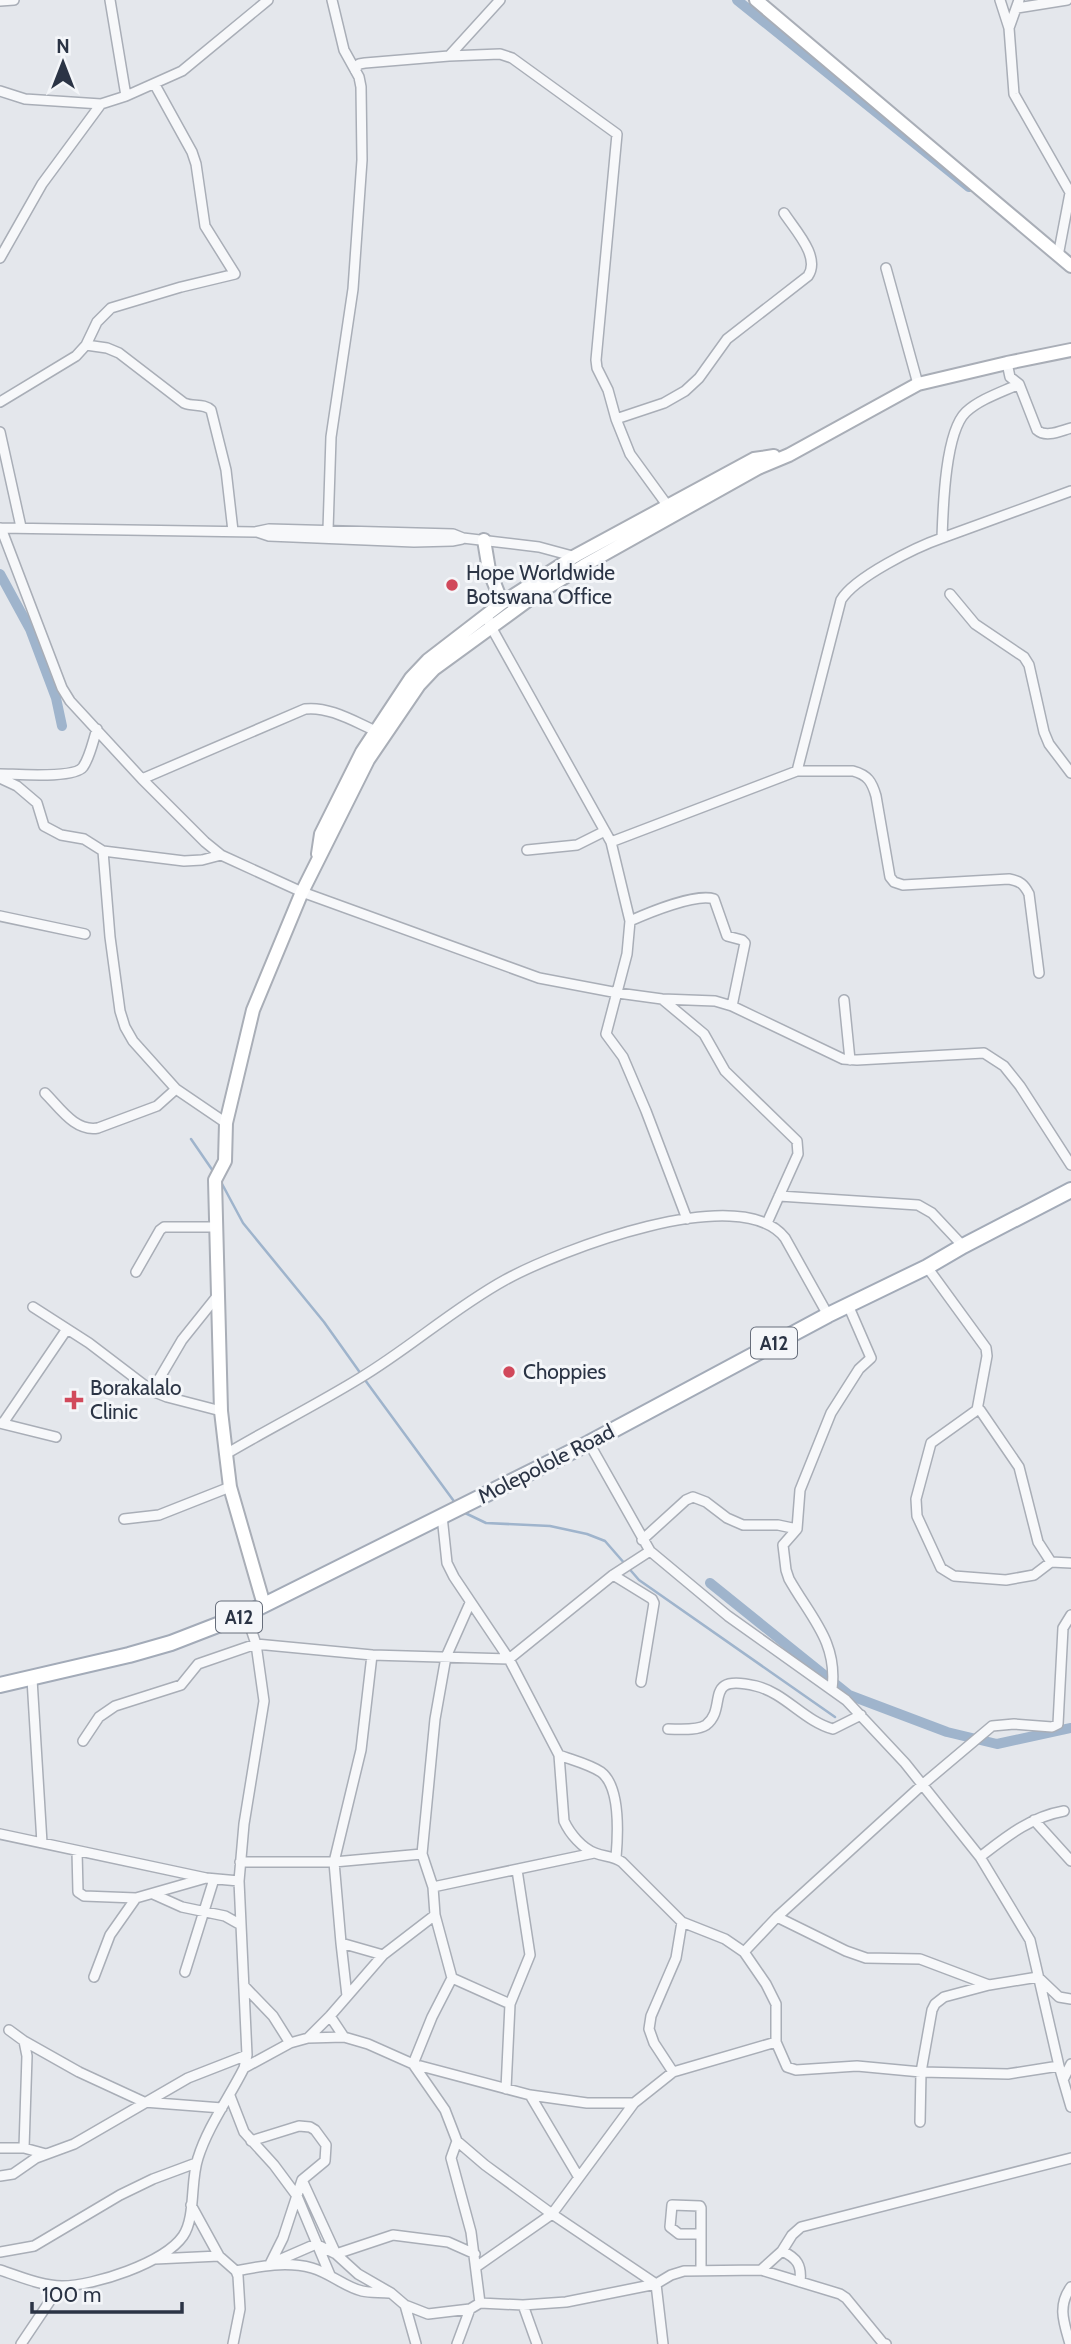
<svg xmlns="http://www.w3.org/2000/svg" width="1071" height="2344" font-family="Cabin,sans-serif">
<rect width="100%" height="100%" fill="#e4e7ec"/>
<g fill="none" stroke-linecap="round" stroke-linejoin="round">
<path stroke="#9fb4cc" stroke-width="2.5" d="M191,1139l22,32
M221,1182l22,41 81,99 37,52
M365,1380l91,124
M463,1512l23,11 64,3 37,8 18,7 34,39 196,137"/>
<path stroke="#9fb4cc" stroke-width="10" d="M737,0l232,187
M0,574l30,55 26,69 6,28
M710,1583l139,112 98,37 50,12 74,-16"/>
<g stroke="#a9aeb7" stroke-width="12">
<path id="street" d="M1000,0l9,28
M1019,0l-10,28 5,66 57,100
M0,1l14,-1
M1017,8l50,-8
M449,56l51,-2 12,4 105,76 -21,226 1,8 11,22 8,29
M355,70l4,-6 6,-1 84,-7 51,-56
M0,91l25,8 76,5
M126,96l56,-25 86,-71
M1058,256l12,-63
M0,258l42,-74 59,-80 25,-8 -16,-96
M886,268l32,116
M86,345l21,3 12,5 65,50c9,4 20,0 27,7l15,60 7,61
M1019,384l18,46c9,8 23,1 34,-2
M0,402l76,-46 10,-11 11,-23 14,-14 70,-21 54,-13 -30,-48 -9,-62 -4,-12 -37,-67
M0,432l21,95
M670,509l-40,-55 -14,-35 48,-16 21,-12 14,-13 28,-39 81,-63c13,-19 -13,-46 -24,-63
M0,528l255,4 14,-3 184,5 10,4 76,9 37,10
M1,528l61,160 8,13 72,78 63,63 16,13 81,37 237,86 79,15 44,6 53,2 17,5 111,53 14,1 127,-7 20,13 16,20 51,79
M328,530l3,-93 22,-148 9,-129 -1,-73 -2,-10 -15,-27 -12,-50
M257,532l12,4 145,6 38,-1 10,-2
M942,538l129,-47
M950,594l25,30 49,33 5,8 15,67 5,12 22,29
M487,614l3,11 121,217 19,79 -3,33 -21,80 17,23 23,54 41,108
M797,771l44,-171c14,-23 75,-53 101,-62 1,-30 3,-106 24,-126 14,-13 36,-20 53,-28l-9,-7 -3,-14
M0,774c16,0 74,5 83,-7 7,-10 10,-26 14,-38
M0,778l17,8 20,17 7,23 17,9 23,4 19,12 81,10 18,-1 19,-5
M142,779l163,-70c24,-3 50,13 71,22l3,4
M611,842l186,-71h56c15,4 19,11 23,25l14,81 4,5 9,3 106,-6c11,2 15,5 20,15l10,79
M527,850l50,-5 28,-14
M103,851l7,86 10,74 5,16 8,14 43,48 50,34
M0,916l85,18
M630,921c18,-8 66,-28 84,-22l13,37 15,4 3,3 -13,63
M662,999l42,35 21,37 72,70 1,13 -31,69
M844,1000l6,60
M45,1093c15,15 30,39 53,35l59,-22 19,-17
M779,1196l139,9 14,8 31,33
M927,1267l59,81 1,8 -10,54h3l39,57 19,75 13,20 20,1
M136,1272l24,-42 4,-3h51
M33,1307l56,36 63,48 15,6 54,14
M152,1391l30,-51 36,-45
M977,1410l-46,33 -15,56 1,17 24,52 13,8 52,4 28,-5 17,-13
M0,1423l56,14
M3,1423l64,-94
M589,1443l61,108 78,65 118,84 59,63 75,94 50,83 29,126 12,41
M226,1454c44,-26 90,-49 134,-76 50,-30 94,-70 145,-98 53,-29 235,-100 280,-42l43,77
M442,1516l5,47 7,14 55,82 50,96 5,66c6,13 18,27 31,32 10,4 18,3 27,9l60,60 43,17 19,13 22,32 10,20v38l11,25 9,3 61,-4 64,6 87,2 51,-8
M124,1519l35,-4 71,-28
M642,1540l44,-40 7,-3 13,5 21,16 16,7h35l19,4
M613,1575l39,24 2,4 -13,79
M470,1603l-24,54 -11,62 -13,135 11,33 2,28 17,63 -20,39 -19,47 117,31 57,8h47
M372,1655l-11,95 -27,112 7,81 42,12
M32,1679l10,164
M832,1689c6,-47 -21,-71 -43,-110l-3,-9 -3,-25 14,-16 3,-39 31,-77 28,-44 12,-11 -23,-53
M668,1729c11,0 29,2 38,-4 23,-18 -5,-52 50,-39 29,7 48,35 77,43l28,-14
M83,1741l16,-24 16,-11 66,-21 17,-21 58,-20 116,11 137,4 104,-84 37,-24
M559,1755c13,5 30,9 42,17 20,15 17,63 15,86
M1034,1820l37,41
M0,1834l206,44
M77,1851l1,41 6,4 52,2 70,-20 33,3
M980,1857c26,-20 50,-40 84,-46
M240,1862h94l88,-8
M433,1887l161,-34
M153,1894l29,13 43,9 16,9
M777,1917l69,34 20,7 54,1 69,26
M341,1943l6,53
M744,1952l33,-35 145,-132 70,-59 22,-2 38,3 6,-3 5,-96 8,-13
M185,1972l29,-93
M94,1977l16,-42 26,-37
M452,1978l58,26 -4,85
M245,1987l28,29 17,27
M510,2004l20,-49 -13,-85
M330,2016l14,21
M9,2030l15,11 55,31 65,30 78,6
M308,2038l22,-22 53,-61 52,-40
M24,2041l3,15 -3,92
M244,2068l46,-25 18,-5 36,-1 24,7 45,20 32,46 12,31 -6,17 20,74 9,71
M673,2072l-19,-29 -5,-14 2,-13 25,-58 6,-36
M1063,2080l8,-16
M530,2095l48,81
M230,2096l14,36 30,33 23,31 33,79
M920,2122l1,-50 11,-62 3,-6 9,-7 45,-12 49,-8 21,20 12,2
M251,2141l48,-15 11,1 5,3 11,15 -1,16 -23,19 -19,58 -13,26
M457,2141l28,24 67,49 104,70
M0,2148h24l22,6
M0,2176l13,-2 23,-16 38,-14 114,-66 59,-23
M302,2180l34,74 22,20 33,19 14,12 11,39
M191,2205l28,51 17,15 2,5 2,33 -7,35
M701,2234h-22l-9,-7 2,-22 28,1 1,2v63
M782,2251c15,7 20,14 18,31
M0,2252l34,-6 86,-51 33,-16 43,-16
M155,2259l64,-3
M270,2264l46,-20 20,10 57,-19 55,7 27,12
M476,2267l76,-53 82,-111 39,-31 103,-30
M0,2270c19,6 41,16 62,16 32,0 102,-23 121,-50 13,-19 7,-55 15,-78 10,-32 31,-60 46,-90l3,-13 -8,-174 5,-57 20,-123 -8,-57 -10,-30
M761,2270l79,24 6,4 37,45 3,1
M236,2271c25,-5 51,-10 76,-3 18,5 33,19 50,23 8,2 18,1 27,2
M656,2284l7,60
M405,2305l23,9 42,-5 10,-6 43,2 43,-3 90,-18 15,-9 13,-4 77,-1 21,-19 10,-16 9,-8 270,-69
M523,2305l14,39
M21,2344l39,-58
M457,2344l13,-35
M1070,2344c-6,-21 -13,-38 1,-57"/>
</g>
<g stroke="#a9aeb7" stroke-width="16">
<path id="secondary" d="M756,0l315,266
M484,540l5,30 13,33
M318,854l3,-20 41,-82 49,-74 17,-18 74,-57 73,-47 179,-97 20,-3
M264,1605l-34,-118 -4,-33 -5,-43 -6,-231 10,-19 1,-38 27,-113 49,-118 66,-132 51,-75 15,-16 100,-73 49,-30 175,-98 31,-13 129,-71 89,-21 64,-13"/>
</g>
<g stroke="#a3abb8" stroke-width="18">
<path id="primary" d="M0,1685l129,-30 42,-12 75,-29 343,-171 239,-128 99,-48 36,-21 108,-56"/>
</g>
<use href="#street" stroke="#f7f8fa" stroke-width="9"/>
<use href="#secondary" stroke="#fff" stroke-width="12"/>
<use href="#primary" stroke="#fff" stroke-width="14"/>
</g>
<g fill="#d1495b" stroke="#f4f6f9" stroke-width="2.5">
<circle cx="452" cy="585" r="7"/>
<circle cx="509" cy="1372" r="7"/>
<path d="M70.5 1389.5h7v7h7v7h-7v7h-7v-7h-7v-7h7z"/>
</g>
<g text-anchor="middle" stroke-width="6" stroke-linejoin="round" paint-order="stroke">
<g fill="#f4f6f9" stroke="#676e7b" stroke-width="2">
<rect x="751" y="1327.5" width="46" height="31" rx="5"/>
<rect x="216" y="1601.5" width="46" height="31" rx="5"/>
</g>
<g font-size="19" font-weight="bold" fill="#2b3445">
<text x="774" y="1350">A12</text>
<text x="239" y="1624">A12</text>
</g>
<g font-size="21" fill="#2b3445" stroke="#f4f6f9" text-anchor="start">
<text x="466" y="580">Hope Worldwide<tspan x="466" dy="24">Botswana Office</tspan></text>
<text x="523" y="1379">Choppies</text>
<text x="90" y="1395">Borakalalo<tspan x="90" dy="24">Clinic</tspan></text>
</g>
<g font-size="21" fill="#2b3445" stroke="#f4f6f9">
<text transform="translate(546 1464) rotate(-27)" y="7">Molepolole Road</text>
</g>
</g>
<g transform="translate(63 63)" stroke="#f4f6f9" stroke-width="5" paint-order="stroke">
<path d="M0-5L12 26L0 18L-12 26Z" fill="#2b3445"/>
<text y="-10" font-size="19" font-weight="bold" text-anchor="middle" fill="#2b3445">N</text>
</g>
<path d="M32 2302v10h150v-10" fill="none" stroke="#2b3445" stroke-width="3.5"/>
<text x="42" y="2302" font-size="21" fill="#2b3445" stroke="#f4f6f9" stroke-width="5" paint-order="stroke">100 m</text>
</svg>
